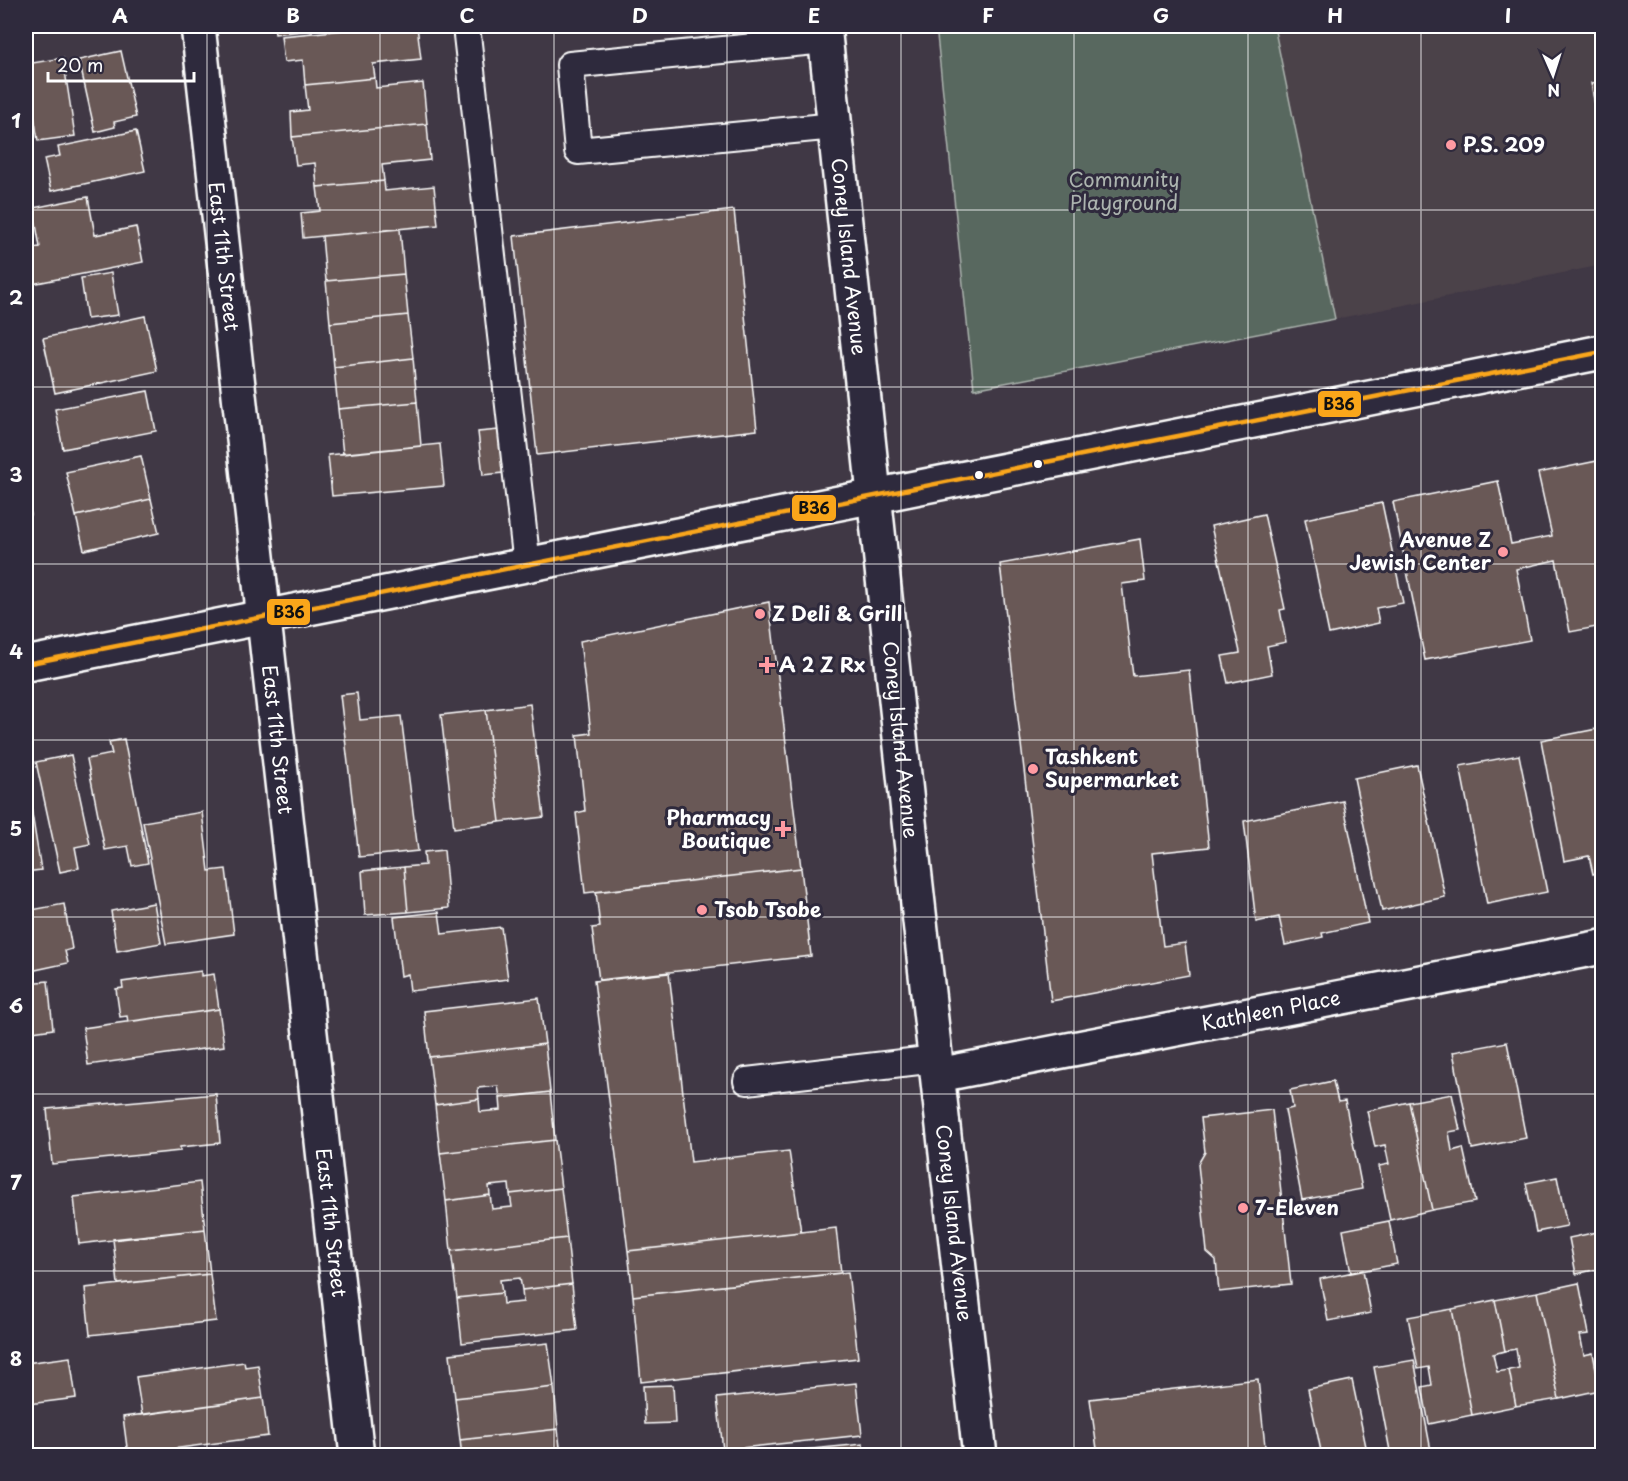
<svg xmlns="http://www.w3.org/2000/svg" width="1628" height="1481" font-family="'Playpen Sans',sans-serif">
<rect width="100%" height="100%" fill="#403845"/>
<filter id="ink" filterUnits="userSpaceOnUse"><feTurbulence type="fractalNoise" baseFrequency=".0167" numOctaves="2"/><feDisplacementMap in="SourceGraphic" scale="12" xChannelSelector="R" yChannelSelector="G"/><feConvolveMatrix kernelMatrix="1 2 1 2 8 2 1 2 1" color-interpolation-filters="sRGB"/></filter>
<g filter="url(#ink)">
<path fill="#4c424a" d="M1274,26h328v239l-267,54z"/>
<path fill="#59685f" stroke="#acb4af" stroke-width="1.5" d="M936,26h338l61,293 -361,70z"/>
<path fill="#695857" stroke="#fff" stroke-width="1.5" d="M274,26h73l-72,8z
M388,26h29l4,33 -48,5 2,14 -70,7 -2,-25 -19,2 -3,-26z
M121,51l15,66 -22,5 1,5 -20,5 -16,-72z
M63,58l12,78 -37,5 -12,-77z
M375,78l1,10 47,-5 4,41 -135,13 -1,-25 17,-2 -3,-25z
M1602,81v62l-11,-60z
M427,124l3,36 -48,5 2,16 -67,6 -2,-24 -19,2 -4,-28z
M136,131l9,40 -94,20 -7,-32 16,-3 -2,-9z
M384,181l1,10 49,-5 4,39 -135,13 -2,-25 19,-2 -3,-24z
M88,197l7,38 41,-8 7,35 -116,23 -1,-36 14,-2 -7,-39z
M734,210l23,220 -220,25 -23,-219z
M400,229l4,45 -78,7 -4,-45z
M111,273l7,42 -31,4 -6,-41z
M404,274l4,41 -78,8 -4,-42z
M408,315l5,43 -79,9 -4,-44z
M145,316l12,55 -102,22 -12,-55z
M413,358l4,44 -79,7 -4,-42z
M148,391l8,40 -93,18 -8,-40z
M417,402l4,44 -78,8 -5,-45z
M499,430l4,43 -20,2 -5,-43z
M440,444l4,42 -112,10 -4,-41z
M141,456l10,43 -75,17 -10,-44z
M1602,460v166l-32,6 -14,-72 -40,9 14,71 -105,20 -32,-158 105,-21 13,63 41,-8 -14,-63z
M26,490l5,25 -5,1z
M151,499l8,34 -75,17 -8,-34z
M1382,503l21,100 -27,5 3,15 -50,11 -24,-115z
M1264,514l21,95 -5,1 6,32 -19,4 5,28 -44,9 -6,-27 18,-3v-1l-29,-126z
M1140,539l5,42 -23,3 11,92 56,-6 20,177 -57,6 11,93 22,-3 4,32 -138,26 -51,-437z
M769,602l32,266 -216,25 -9,-80 9,-2 -8,-76 14,-2 -11,-92z
M357,693l3,27 41,-4 17,135 -59,6 -19,-162z
M530,704l14,113 -44,5 -14,-112z
M486,710l14,112 -46,6 -13,-113z
M1602,728v144l-9,2 -4,-18 -25,5 -23,-121z
M124,739l24,124 -16,3 -4,-20 -23,4 -18,-91 25,-5 -3,-12z
M71,755l19,89 -15,3 4,21 -19,4 -24,-110z
M1519,755l28,137 -60,12 -27,-138z
M1417,765l28,132 -63,14 -28,-133z
M26,776l15,94 -15,2z
M1343,801l25,122 -46,10 1,4 -38,8 -6,-28 -23,5 -12,-101z
M202,812l7,59 17,-2 8,65 -68,10 -23,-122z
M444,850l5,58 -41,4 -4,-45 21,-2 -1,-13z
M404,867l4,45 -43,3 -3,-44z
M801,868l10,88 -212,24 -7,-52 8,-1 -4,-35z
M154,903l7,40 -44,8 -6,-40z
M64,904l8,45 -7,2 3,12 -42,9v-61z
M439,912l3,22 59,-7 7,52 -98,12 -2,-17 -7,2 -7,-59z
M201,971v5l13,-2 5,35 -91,13 -1,-6 -7,1 -4,-28 7,-1 -1,-6z
M669,973l22,189 98,-11 12,81 -173,19 -34,-270z
M48,981l5,48 -27,4v-50z
M539,998l6,46 -116,13 -5,-46z
M219,1009l5,37 -136,19 -5,-37z
M1507,1042l19,96 -54,11 -19,-97z
M545,1044l5,48 -50,6 -2,-12 -20,2 1,11 -44,6 -6,-48z
M26,1054l5,38h-5z
M1333,1081l5,21 7,-1 17,88 -60,11 -17,-90 8,-2 -3,-18z
M550,1092l5,48 -115,13 -5,-48 44,-6 1,13 21,-2 -1,-12z
M216,1094l4,49 -40,4v4l-128,13 -5,-55z
M1452,1094l8,36 -11,2 3,19 11,-3 12,54 -43,8 -23,-108z
M1409,1102l23,108 -42,10 -11,-54 10,-2 -4,-19 -10,2 -8,-36z
M1272,1110l19,174 -72,8 -3,-32 -9,-8 -9,-88 7,-12 -4,-34z
M555,1140l6,48 -51,6 -1,-10 -20,2 1,9 -44,6 -6,-48z
M1557,1177l10,49 -31,6 -10,-49z
M200,1182l5,47 -126,15 -5,-47z
M561,1188l6,50 -116,13 -5,-50 44,-6 2,14 20,-2 -2,-13z
M1389,1221l8,43 -46,9 -8,-43z
M836,1228l5,45 -208,23 -5,-45z
M205,1229l5,45 -92,10 -5,-45z
M1602,1231v37l-26,6 -7,-36z
M567,1238l5,46 -50,6 -2,-12 -20,2 2,13 -45,5 -6,-47z
M1363,1270l8,43 -43,8 -8,-42z
M848,1272l10,86 -217,24 -8,-86z
M210,1274l6,47 -126,14 -5,-47z
M1579,1283l10,51 -9,1 4,20 9,-2 7,37 -41,9 -22,-107z
M572,1284l5,46 -115,13 -5,-45 45,-5 1,11 20,-2 -1,-12z
M1537,1292l22,107 -43,7 -7,-36 10,-2 -3,-19 -11,2 -10,-51z
M1495,1300l10,51 -12,3 4,18 12,-2 7,36 -44,9 -20,-106z
M1452,1309l20,106 -43,9 -7,-37 10,-2 -3,-18 -11,2 -10,-52z
M548,1343l6,44 -99,11 -5,-44z
M70,1357l6,41 -47,6 -3,-41z
M1414,1360l18,96h-41l-17,-89z
M244,1362l1,5 13,-2 5,33 -121,17 -6,-38z
M1258,1379l8,77h-168l-8,-57z
M1352,1380l16,76h-46l-14,-67z
M856,1383l6,52 -139,15 -6,-52z
M673,1385l2,38 -30,1 -2,-38z
M554,1387l4,42 -98,11 -5,-42z
M263,1398l5,38 -140,19 -5,-38z
M558,1429l3,27h-99l-2,-16z
M863,1444l1,12h-61l-1,-6z"/>
<g fill="none" stroke-linecap="round" stroke-linejoin="round">
<g stroke="#fff" stroke-width="30">
<path id="lane" d="M467,35l60,530
M825,40l-255,25 8,86 257,-25
M747,1081l189,-22"/>
</g>
<g stroke="#fff" stroke-width="38">
<g id="street">
<path id="s1" d="M198,26l159,1430"/>
<path id="s2" d="M938,1075l664,-128"/>
</g>
</g>
<g stroke="#fff" stroke-width="38">
<g id="secondary">
<path id="s3" d="M824,26l89,833 67,597"/>
<path d="M26,664l1576,-312"/>
</g>
</g>
<use href="#lane" stroke="#2f2a3d" stroke-width="26"/>
<use href="#street" stroke="#2f2a3d" stroke-width="33"/>
<use href="#secondary" stroke="#2f2a3d" stroke-width="33"/>
<g stroke="#2f2a3d" stroke-width="9">
<path id="bus-1" d="M26,664l1576,-312"/>
</g>
<use href="#bus-1" stroke="#faa61a" stroke-width="4.5"/>
</g>
</g>
<path fill="none" stroke="#fff" stroke-width="1.5" stroke-opacity="0.55" d="M207,26v1430M380,26v1430M554,26v1430M727,26v1430M901,26v1430M1074,26v1430M1248,26v1430M1421,26v1430M26,210h1576M26,387h1576M26,564h1576M26,740h1576M26,917h1576M26,1094h1576M26,1271h1576"/>
<g fill="#ff9aa2" stroke="#2f2a3d" stroke-width="2">
<circle cx="1451" cy="145" r="6"/>
<circle cx="1503" cy="552" r="6"/>
<circle cx="760" cy="614" r="6"/>
<path d="M764 656h6v6h6v6h-6v6h-6v-6h-6v-6h6z"/>
<circle cx="1033" cy="769" r="6"/>
<path d="M780 820h6v6h6v6h-6v6h-6v-6h-6v-6h6z"/>
<circle cx="702" cy="910" r="6"/>
<circle cx="1243" cy="1208" r="6"/>
</g>
<g fill="#fff" stroke="#2f2a3d" stroke-width="2">
<circle cx="1038" cy="464" r="5"/>
<circle cx="979" cy="475" r="5"/>
</g>
<g text-anchor="middle" stroke-width="6" stroke-linejoin="round" paint-order="stroke">
<g font-size="20" font-weight="bold" fill="#fff" stroke="#2f2a3d" text-anchor="start">
<text x="1463" y="152">P.S. 209</text>
<text x="1491" y="547" text-anchor="end">Avenue Z<tspan x="1491" dy="23">Jewish Center</tspan></text>
<text x="772" y="621">Z Deli &amp; Grill</text>
<text x="779" y="672">A 2 Z Rx</text>
<text x="1045" y="764">Tashkent<tspan x="1045" dy="23">Supermarket</tspan></text>
<text x="771" y="825" text-anchor="end">Pharmacy<tspan x="771" dy="23">Boutique</tspan></text>
<text x="714" y="917">Tsob Tsobe</text>
<text x="1255" y="1215">7-Eleven</text>
</g>
<g font-size="20" fill="#acb4af" stroke="#2f2a3d">
<text x="1124" y="187">Community<tspan x="1124" dy="23">Playground</tspan></text>
</g>
<g font-size="20" fill="#fff" stroke="#2f2a3d">
<text dy="7" stroke="none"><textPath href="#s3" startOffset="232">Coney Island Avenue</textPath></text>
<text dy="7" stroke="none"><textPath href="#s1" startOffset="232">East 11th Street</textPath></text>
<text dy="7" stroke="none"><textPath href="#s1" startOffset="718">East 11th Street</textPath></text>
<text dy="7" stroke="none"><textPath href="#s3" startOffset="718">Coney Island Avenue</textPath></text>
<text dy="7" stroke="none"><textPath href="#s2" startOffset="339">Kathleen Place</textPath></text>
<text dy="7" stroke="none"><textPath href="#s1" startOffset="1204">East 11th Street</textPath></text>
<text dy="7" stroke="none"><textPath href="#s3" startOffset="1204">Coney Island Avenue</textPath></text>
</g>
</g>
<g stroke="#2f2a3d" stroke-width="2">
<rect x="1317" y="390" width="45" height="28" rx="6" fill="#faa61a"/>
<rect x="791" y="494" width="46" height="28" rx="6" fill="#faa61a"/>
<rect x="266" y="598" width="45" height="28" rx="6" fill="#faa61a"/>
</g>
<g font-size="16" text-anchor="middle" font-weight="bold" fill="#111">
<text x="1339" y="410">B36</text>
<text x="814" y="514">B36</text>
<text x="289" y="618">B36</text>
</g>
<rect width="1628" height="1481" fill="none" stroke="#2f2a3d" stroke-width="66"/>
<g transform="translate(1553 75) rotate(177)" stroke="#2f2a3d" stroke-width="4.5" paint-order="stroke">
<path d="M0-4.5L10 22L0 15L-10 22Z" fill="#ffffff"/>
<text y="-9" font-size="16" font-weight="bold" text-anchor="middle" fill="#ffffff">N</text>
</g>
<path d="M48 72v9h146v-9" fill="none" stroke="#ffffff" stroke-width="3"/>
<text x="57" y="72" font-size="18" fill="#ffffff" stroke="#2f2a3d" stroke-width="4.5" paint-order="stroke">20 m</text>
<rect x="33" y="33" width="1562" height="1415" fill="none" stroke="#fff" stroke-width="2"/>
<g font-size="20" text-anchor="middle" font-weight="bold" fill="#fff">
<text x="120" y="23">A</text>
<text x="293" y="23">B</text>
<text x="467" y="23">C</text>
<text x="640" y="23">D</text>
<text x="814" y="23">E</text>
<text x="988" y="23">F</text>
<text x="1161" y="23">G</text>
<text x="1335" y="23">H</text>
<text x="1508" y="23">I</text>
<text x="16" y="128">1</text>
<text x="16" y="305">2</text>
<text x="16" y="482">3</text>
<text x="16" y="659">4</text>
<text x="16" y="836">5</text>
<text x="16" y="1013">6</text>
<text x="16" y="1190">7</text>
<text x="16" y="1366">8</text>
</g>
</svg>
